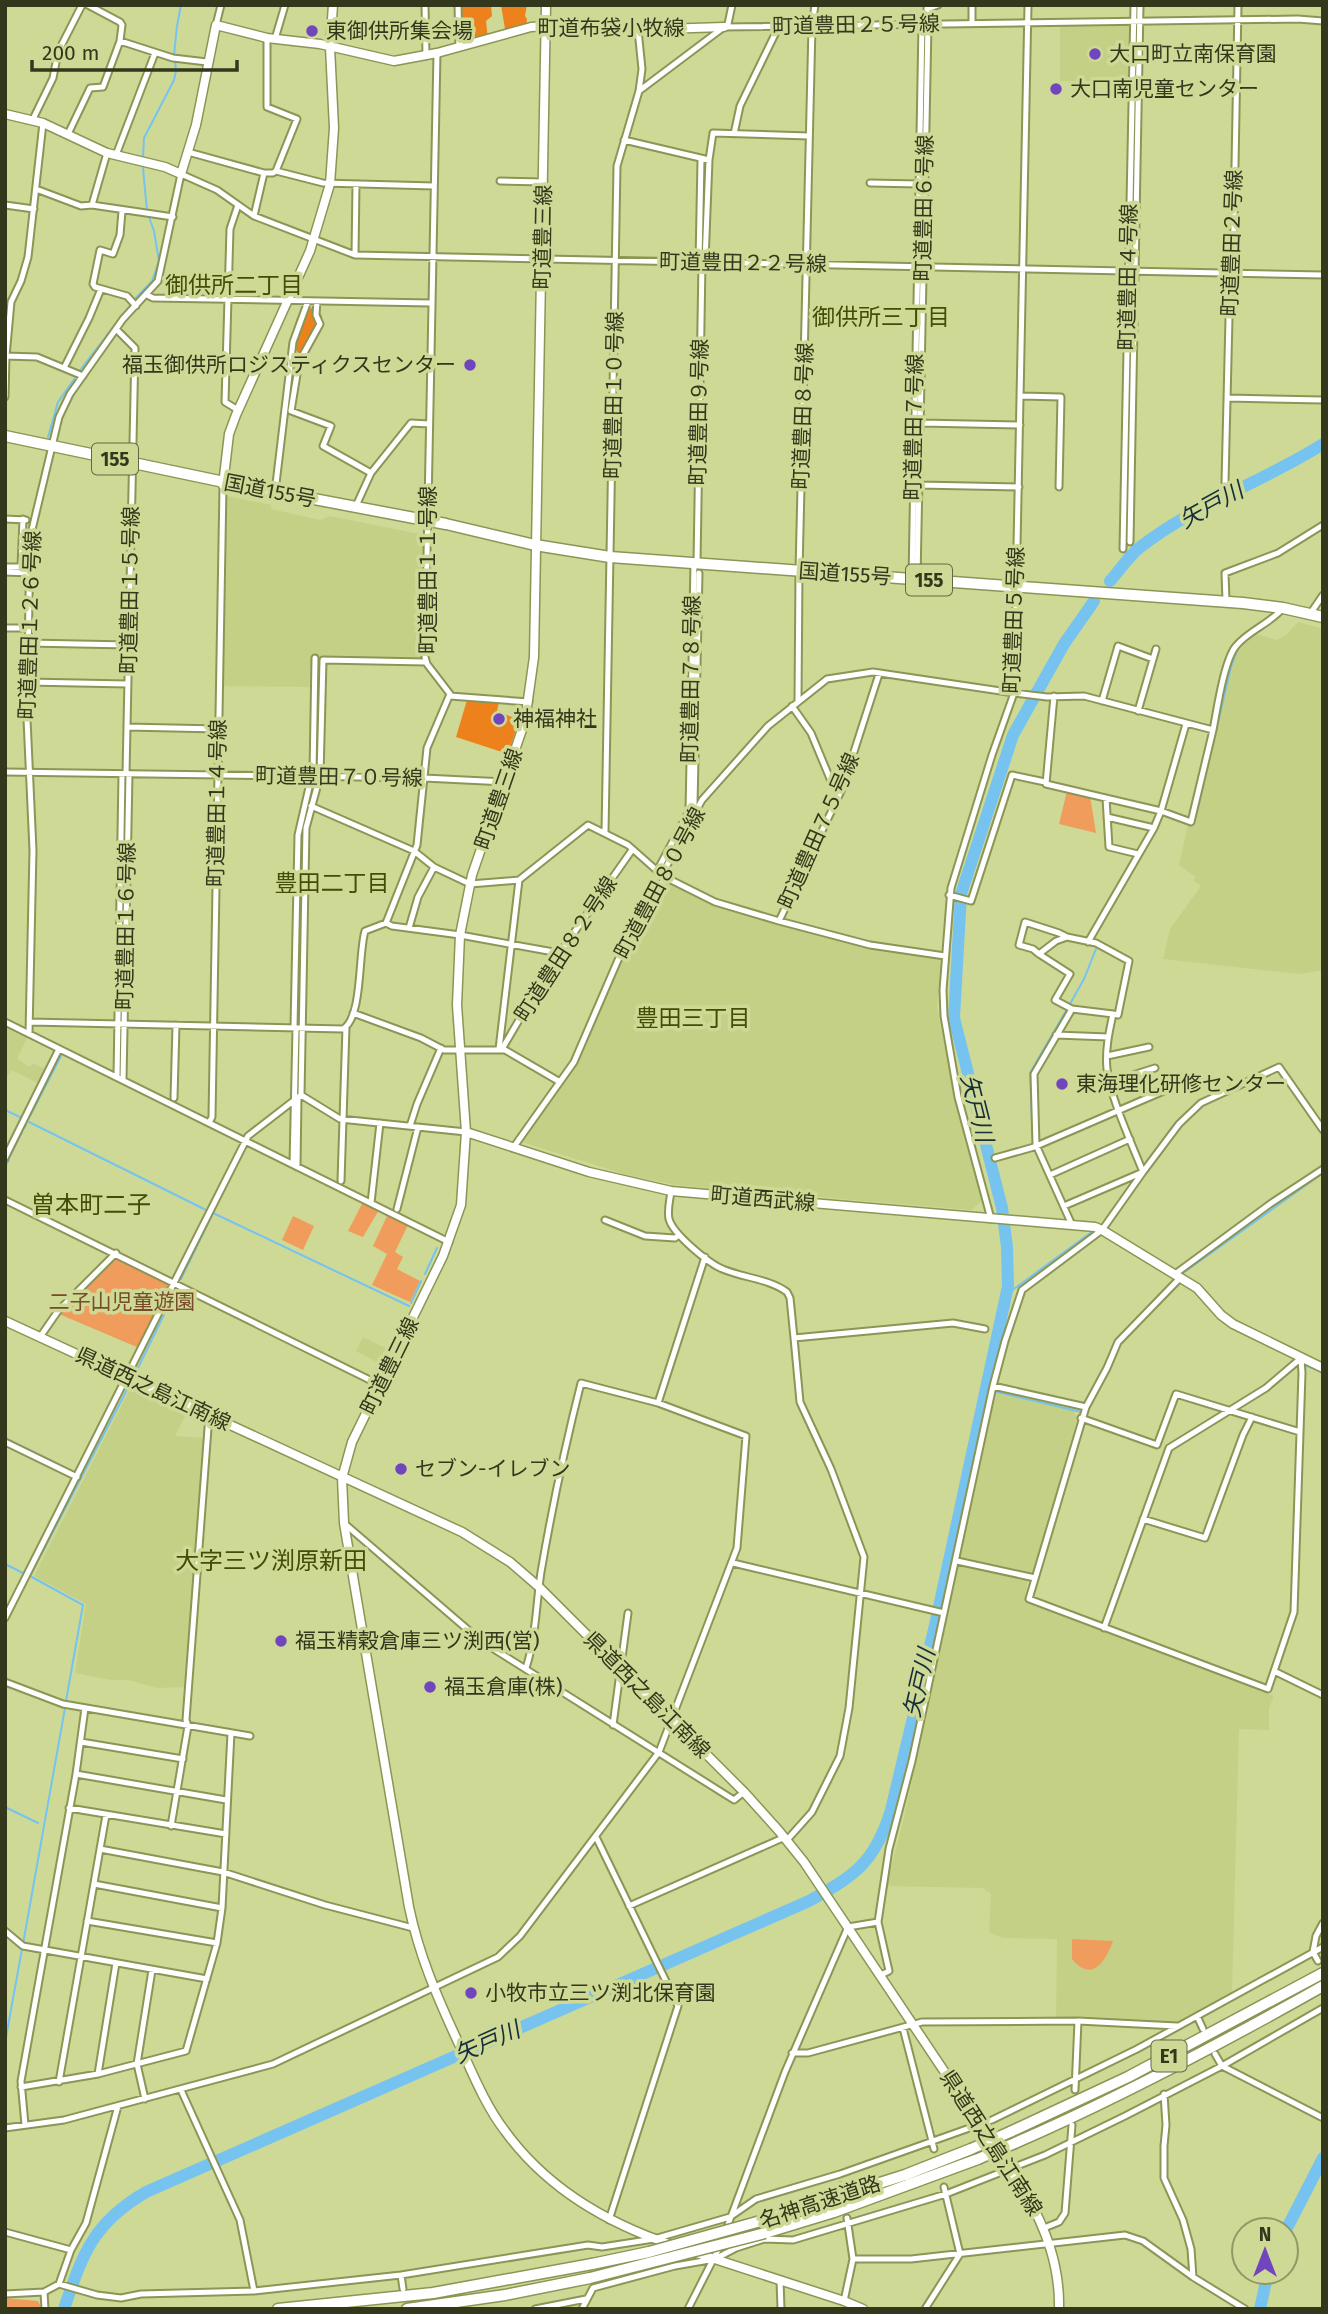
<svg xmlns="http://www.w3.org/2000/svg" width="1328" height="2314" font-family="'Fira Sans','Noto Sans JP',sans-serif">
<rect width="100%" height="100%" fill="#ced996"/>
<path fill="#c4d086" d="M1129,24l2,2 -1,56 -70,-1v-56z
M226,496l45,9v4l49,11 10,-4 94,19 -2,122 -108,1 -1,29 -92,-1z
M1298,622l25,7v341l-23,4 -137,-15 7,-30 31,-43 -7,-5 2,-4 -17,-12 9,-40 7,1 36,-163 7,-14 18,-15 21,6 9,-5z
M665,882l46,22 41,13 116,31 69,10 4,4 -4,46 24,116 21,76 -10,10 -296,-25 -49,-10 -105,-33 53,-77 46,-102z
M5,1025l23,11 -11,23 13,8 3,-4 12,6 -7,14 -27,-13 -6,11z
M363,1337l28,14 -7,15 -28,-15z
M132,1385l56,26 -13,25 29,2 -18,249 -29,1 -29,-8h-17l-36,-7 11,-69 -52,-28z
M995,1391l78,18 4,10 -42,152 -5,4 -70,-15z
M959,1564l69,16 -4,22 250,94 -5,12v22l-30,-1 -7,264 -56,31 -120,-2 1,-83 -54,-1 -14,-6 2,-38 -8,-6 -97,-2 16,-60z"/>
<path fill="#f09c5c" d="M1067,791l23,5 6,37 -37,-9z
M363,1202l16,8 -16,27 -15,-6z
M388,1214l20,11 -13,27 8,5 -6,12 23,12 -10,21 -38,-17 15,-31 -14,-8z
M293,1216l21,10 -11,24 -21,-10z
M117,1257l52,26 1,3 -31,62 -80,-34z
M1072,1939l41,2c-8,21 -21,42 -41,18z
M5,2298l33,3 3,6 -36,1z"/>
<path fill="#ed811b" d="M458,5h33l1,11 -6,5 2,18 -29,8z
M501,5h26l-2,11 2,3 -1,9 -20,7z
M314,306l8,10v10l-6,6 -7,18 -11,3c-7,-12 -5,-22 -1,-35z
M467,700l32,2 -2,9 22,9 -11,34 -52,-17z"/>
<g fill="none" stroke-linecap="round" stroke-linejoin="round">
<path stroke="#76c3f0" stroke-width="2" d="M174,55l3,-29 4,-21
M143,157l1,-19 30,-58 2,-9 -1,-10
M143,168l4,43
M134,300l18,-19 7,-20 -5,-30 -5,-14
M81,369l50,-65
M48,437l10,-35 17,-24
M1196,816l35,-149 7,-19
M1070,1004l14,-25 12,-30
M5,1110l15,7
M30,1116l32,-62
M29,1122l177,88
M24,1128l2,-3
M1033,1143l-3,-70 37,-64
M10,1156l12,-24
M1144,1166l31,-43 24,-22 79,-37
M5,1167l4,-7
M1101,1226l35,-49
M1183,1273l140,-100
M425,1274l12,-26
M181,1279l32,-66 196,93
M1007,1294l86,-63
M411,1303l10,-22
M1304,1365l19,7
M135,1374l42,-86
M985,1389l96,23 -3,8
M1268,1390l31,-26
M1084,1422l28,10
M5,1438l69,34
M1170,1450l37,-22
M5,1564l18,9
M66,1701l17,-96 -53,-29 100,-192
M5,1807l33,16
M23,1944l42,-236
M5,2043l17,-94"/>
<path stroke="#76c3f0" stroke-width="12" d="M1110,581c10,-11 18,-24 29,-33 56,-44 124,-66 184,-104
M1286,2230l37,-72
M64,2309c19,-56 29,-86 82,-117l663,-291c47,-26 66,-39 82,-91l45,-189 72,-335 -1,-39 -5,-39 -48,-190 7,-124 52,-159 51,-91 30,-43
M1260,2309l8,-37"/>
<path stroke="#afb97e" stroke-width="5" stroke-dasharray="5 2.5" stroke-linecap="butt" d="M841,2181l4,28
M119,2309v-2"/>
<g stroke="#8c9555" stroke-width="9">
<path id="street" d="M88,5l32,17 2,3 -2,16
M425,5l1,51
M458,5l1,42
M972,5v18
M927,9l11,-4
M216,25l5,-20
M724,27l574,-8 25,2
M638,30l4,39 -3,22
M267,38v69l30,12 -21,52
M275,39l10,-34
M33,119l20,-41 5,-26 24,-47
M68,134l22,-46 13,-1 17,-46 53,17 34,4
M734,134l6,-28 39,-80
M624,140l85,20 4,-27 96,3
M188,152l76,21h9l3,-2 47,12 111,3
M107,153l-15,52 81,12
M116,155l39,-102
M500,181l44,1
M870,183l49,1
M36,189l45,17 11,-1
M5,205l29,4
M122,211l-2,24 -7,19 -13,-4 -7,34 2,3 32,9 9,10
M254,216l10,-43
M355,255l1,-71
M699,262l2,-102
M705,262l4,-102
M147,295l6,3 278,5
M317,301l-1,14 4,9 -21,38 -8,49 40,15 -8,20 48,27
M116,329l19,19 -9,426
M5,356l32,1 46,19
M64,368l25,-50 12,-29
M1021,396l40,1 -2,90
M5,397l1,-41 5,-54 10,-21 7,-24 15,-134
M1227,398l96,2
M238,410l-13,-8 5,-173 8,-24
M920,423l100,2
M1225,482l5,-205 3,-4 5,-268
M919,485l100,2
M275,492l18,-150 15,-41
M355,508l16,-35 40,-50 18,1
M5,519l21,1
M1130,542l10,-537
M1123,549l11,-544
M697,563l5,-301
M5,567h16l2,-48
M5,572l24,1
M912,579l10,-555
M917,579l11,-555 -1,-19
M1226,601l-1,-28 53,-20 45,-28
M1310,614l13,-19
M5,628h23
M28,643l101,2
M27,682l101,2
M450,696l79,6
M1054,696l-8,88 115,27 30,11 22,-92
M798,701l1,-130 13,-545 3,-21
M1102,701l16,-55 35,13
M792,706l19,27 20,48 11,8
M1138,711l18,-62
M127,727l91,2
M5,772l419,6 81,4
M1106,798l3,49 29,7
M311,806l103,45 20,16 36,17 49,-4 69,-55 40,20 35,31 52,26 64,19 63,-132 37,-115
M697,810l-3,-5 5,-232
M1107,817l47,11
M605,832l12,-666 22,-75 89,-67 4,-19
M657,871l32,-60 5,-248
M949,895l22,6 41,-126 33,7
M779,921l91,24 75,11
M386,923l6,3 68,9 99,18
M409,928l9,-31 16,-30
M1088,942l66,-114 7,-17 25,-87
M1039,954l-6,-5 -14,-4 6,-23 34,11 8,4
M1072,1009l-38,65 2,71 36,80
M353,1013l68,25 23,12h61l55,32
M5,1022l444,220
M30,1022l313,7c20,-12 15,-75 22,-98l21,-8 31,-78 10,-97 23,-54 -23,-30 -2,-7 12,-604
M294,1027l4,-192 12,-52 -2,-5 5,-5 2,-115
M29,1033l4,-183 -6,-131 3,-181 29,-121 11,-23 53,-75 35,-38 23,-107 36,16 37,26 101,39 968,20
M1056,1035l52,2
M499,1049l20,-169
M502,1049l50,-85 80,-114
M1107,1056l42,-9
M117,1077l5,-303
M123,1080l6,-306
M1111,1082l44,-14
M301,1095l5,-267 14,-52 3,-116 103,2
M174,1098l2,-73
M209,1123l3,-6 11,-631
M410,1126l7,-22 24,-56
M513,1148l61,-86 44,-102 45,-79 1,-10 38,-71 66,-74 59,-47 46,-7 141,21 33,4 37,-1 129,34c4,-20 11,-70 23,-84 13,-16 34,-22 47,-38
M5,1158l54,-109
M995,1158l39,-11 132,-57
M293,1165l3,-137
M297,1167l1,-70
M1050,1175l80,-36
M341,1181l5,-154
M671,1191c-1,10 -4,18 -2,28 4,15 41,46 56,51 20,8 44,9 62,22l3,6 4,40 159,-15 32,6
M5,1200l375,185
M371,1203l9,-80
M1064,1206l79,-34 36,-48 22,-21 78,-36 44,63
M397,1209l21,-82
M991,1219l-33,-122 -14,-81 -1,-26 8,-102 41,-133 22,-62 14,-688
M605,1220l40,16 30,2 4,-3
M1175,1274l95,-70 53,-35
M1181,1277l-63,65 -11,26 -21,39 -57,192 239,90 26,-77 8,-239 -1,-15
M40,1337l18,-26 58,-58
M993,1386l93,21
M658,1403l47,-146
M1081,1418l76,27 19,-51 124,38
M5,1442l72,35
M1143,1519l62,19 38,-103 9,-18
M345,1524l136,117 253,159 10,-8
M957,1561l78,17
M733,1563l211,50
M5,1618l243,-482 53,-41 39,24 126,13
M1104,1628l65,-180 97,-60 34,-29
M1276,1672l47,23
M5,1682l58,22 187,32
M613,1725l15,-112
M81,1742l102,17
M76,1774l150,26
M69,1808l157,26
M171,1826l17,-100 -2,-6 23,-305
M596,1837l82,169 -69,214
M787,1840l25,-28 28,-56 9,-48 15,-151 -33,-88 -31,-67 -6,-64
M100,1849l123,23 102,33 88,23
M94,1884l128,24
M629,1906l156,-69
M87,1921l130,22
M5,1931l18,15 184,33
M1318,1961l-5,-9 3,-16 7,-13
M881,1975l8,-4 -11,-49 11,-73 23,-88 81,-375 12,-45 17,-51 80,-60 41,-58c-11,-28 -33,-75 -36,-103 -2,-18 2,-37 6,-55l5,1 11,-54 -33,-18 -29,-6 -11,4 -17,13 31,20 -15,26 17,9 41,5
M1197,2016l6,13
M903,2028l31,121
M792,2053h16l114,-31 156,-1 99,5
M1215,2054l7,12 101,52
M98,2074l18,-111
M59,2082l47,-267
M21,2087l77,-13 88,-23 31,-108 5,-35 9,-175
M181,2090l59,130 14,71
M1075,2090l3,-69
M1164,2094l2,31 -2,21v32l19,42 8,29 2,28
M145,2099l-8,-35 15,-94
M25,2125l-4,-44 55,-307 9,-66
M5,2128l59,-8 209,-56 225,-107 22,-21 139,-184 78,-204 9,-112 -88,-33 -77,-20c-16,63 -29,125 -40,189 -5,33 -5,65 -15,96
M1044,2228l15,-6 6,-9 7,-88
M726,2230l59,-158 63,-145 30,-5
M5,2232l66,18
M853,2259h58l214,-24 18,6 50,36 52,32
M401,2275l2,14
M780,2280l1,29
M59,2284l38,11 24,3 20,-4 113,-3 147,-16 187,-30 14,2 52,-8 76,-22 26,-18 84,-25 152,-54 145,-71 186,-102
M44,2292l1,17
M5,2294l39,-2 15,-8 12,-34 15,-27 32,-117
M844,2301l9,-42 -6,-41
M535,2309l51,-10
M582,2309l11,-21 82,-22 40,-7 21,-11 28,-9 29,1 153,-46 99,-39 80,-39 97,-50 101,-58
M688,2309l32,-63
M925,2309l35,-55 -16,-67"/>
</g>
<g stroke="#8c9555" stroke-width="11">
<path id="secondary" d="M546,5l-12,652 -9,64 -53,154 -12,60 -3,70 9,127 -5,73 -18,51 -91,186 -10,36 2,45 65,384c10,48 28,90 49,135 14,30 27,63 47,89 42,58 103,93 170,115
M5,114l38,9 64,30 58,14 16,7 15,-49 20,-100 51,13 53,6 74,17 43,-8 94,-26 16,-1 54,5 123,-4
M223,485l6,-51 7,-19 74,-164 20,-67 4,-56 -4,-81 3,-42
M466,1132l123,40 82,19 424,36 7,3 95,58 24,27 12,9 90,44
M5,1321l457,211 48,30 29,25 205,205 35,39 25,31 221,330c21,37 35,74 34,117
M690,2251l154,50 19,8"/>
</g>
<g stroke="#8c9555" stroke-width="13">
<path id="highway" d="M5,436l219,46 222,42 89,21 75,12 633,46 40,5 40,9
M1010,2132l118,-55 195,-104
M1015,2143c106,-46 207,-100 308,-157
M757,2222l148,-47 66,-26
M765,2233l69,-21 144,-53
M278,2309l155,-16 159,-29
M407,2309l98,-14 85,-17"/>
</g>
<use href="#street" stroke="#fff" stroke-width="5"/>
<use href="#secondary" stroke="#fff" stroke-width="8"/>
<use href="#highway" stroke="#fff" stroke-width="10"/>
<g stroke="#8c9555" stroke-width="13" stroke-linecap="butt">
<path id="highway-bridge" d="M971,2149l39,-17
M978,2159l37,-16
M592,2264l57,-12 108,-30
M590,2278l175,-45"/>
</g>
<use href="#highway-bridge" stroke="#fff" stroke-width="10"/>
</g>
<g fill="#7045bd" stroke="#ced996" stroke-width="2.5">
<circle cx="312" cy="31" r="7"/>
<circle cx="1095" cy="54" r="7"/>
<circle cx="1056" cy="89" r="7"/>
<circle cx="470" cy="365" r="7"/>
<circle cx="499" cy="719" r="7"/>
<circle cx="1062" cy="1084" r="7"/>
<circle cx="401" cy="1469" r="7"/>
<circle cx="281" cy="1641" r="7"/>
<circle cx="430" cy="1687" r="7"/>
<circle cx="471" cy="1993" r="7"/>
</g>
<g text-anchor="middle" stroke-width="7" stroke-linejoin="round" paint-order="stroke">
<g fill="#ced996" stroke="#626841" stroke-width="2">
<rect x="92" y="443.5" width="46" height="31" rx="5"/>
<rect x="906" y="564.5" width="46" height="31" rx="5"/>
<rect x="1151.5" y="2040.5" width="35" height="31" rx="5"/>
</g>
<g font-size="19" font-weight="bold" fill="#33371c">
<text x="115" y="466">155</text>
<text x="929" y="587">155</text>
<text x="1169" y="2063">E1</text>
</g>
<g font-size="21" fill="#33371c" stroke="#ced996">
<text transform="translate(856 25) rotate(-1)" y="7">町道豊田２５号線</text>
<text x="611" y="35">町道布袋小牧線</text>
<text transform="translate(924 208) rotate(-89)" y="7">町道豊田６号線</text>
<text transform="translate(543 237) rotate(-89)" y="7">町道豊三線</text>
<text transform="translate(1232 243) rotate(-88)" y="7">町道豊田２号線</text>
<text transform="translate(743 263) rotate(1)" y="7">町道豊田２２号線</text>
<text transform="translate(1128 277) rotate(-89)" y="7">町道豊田４号線</text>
<text transform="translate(614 395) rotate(-89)" y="7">町道豊田１０号線</text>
<text transform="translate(699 412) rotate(-89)" y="7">町道豊田９号線</text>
<text transform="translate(803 416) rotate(-88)" y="7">町道豊田８号線</text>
<text transform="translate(914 427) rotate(-89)" y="7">町道豊田７号線</text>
<text transform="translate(270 491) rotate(11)" y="7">国道155号</text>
<text transform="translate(428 570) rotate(-90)" y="7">町道豊田１１号線</text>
<text transform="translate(845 574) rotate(4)" y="7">国道155号</text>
<text transform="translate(130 590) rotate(-89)" y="7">町道豊田１５号線</text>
<text transform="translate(1014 620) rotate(-88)" y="7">町道豊田５号線</text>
<text transform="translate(30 625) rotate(-88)" y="7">町道豊田１２６号線</text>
<text transform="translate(691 679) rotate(-89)" y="7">町道豊田７８号線</text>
<text transform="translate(339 777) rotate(1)" y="7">町道豊田７０号線</text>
<text transform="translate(499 799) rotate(-71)" y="7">町道豊三線</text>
<text transform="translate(217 803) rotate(-89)" y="7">町道豊田１４号線</text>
<text transform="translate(819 831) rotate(-66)" y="7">町道豊田７５号線</text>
<text transform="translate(660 883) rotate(-62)" y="7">町道豊田８０号線</text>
<text transform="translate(126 926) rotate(-89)" y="7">町道豊田１６号線</text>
<text transform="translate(566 949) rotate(-57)" y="7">町道豊田８２号線</text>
<text transform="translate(763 1199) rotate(5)" y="7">町道西武線</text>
<text transform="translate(390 1366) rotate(-64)" y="7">町道豊三線</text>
<text transform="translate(153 1389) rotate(25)" y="7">県道西之島江南線</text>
<text transform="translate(647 1695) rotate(45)" y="7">県道西之島江南線</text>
<text transform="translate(991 2143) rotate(57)" y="7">県道西之島江南線</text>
<text transform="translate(820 2202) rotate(-18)" y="7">名神高速道路</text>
</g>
<g font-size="21" fill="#33371c" stroke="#ced996" text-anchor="start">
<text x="326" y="38">東御供所集会場</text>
<text x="1109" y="61">大口町立南保育園</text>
<text x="1070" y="96">大口南児童センター</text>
<text x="456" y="372" text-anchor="end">福玉御供所ロジスティクスセンター</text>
<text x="513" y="726">神福神社</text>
<text x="1076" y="1091">東海理化研修センター</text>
<text x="415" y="1476">セブン-イレブン</text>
<text x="295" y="1648">福玉精穀倉庫三ツ渕西(営)</text>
<text x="444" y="1694">福玉倉庫(株)</text>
<text x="485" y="2000">小牧市立三ツ渕北保育園</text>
</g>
<g font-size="21" fill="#784b29" stroke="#ced996">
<text x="122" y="1309">二子山児童遊園</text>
</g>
<g font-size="23" fill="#454c05" stroke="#ced996">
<text x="234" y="293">御供所二丁目</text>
<text x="881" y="325">御供所三丁目</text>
<text x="332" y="891">豊田二丁目</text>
<text x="693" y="1026">豊田三丁目</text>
</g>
<g font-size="23" font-style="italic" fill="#162e3b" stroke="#ced996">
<text transform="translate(1211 505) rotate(-29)" y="8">矢戸川</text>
<text transform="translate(977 1108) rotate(76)" y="8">矢戸川</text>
<text transform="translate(919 1683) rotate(-77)" y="8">矢戸川</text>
<text transform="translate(487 2042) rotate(-24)" y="8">矢戸川</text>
</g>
<g font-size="24" fill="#454c05" stroke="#ced996">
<text x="91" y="1213">曽本町二子</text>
<text x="271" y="1569">大字三ツ渕原新田</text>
</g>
</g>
<rect width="1328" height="2314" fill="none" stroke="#33371c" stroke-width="14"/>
<g transform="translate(1265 2251)"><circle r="33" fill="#ced996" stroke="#909865" stroke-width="2"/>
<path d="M0-5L12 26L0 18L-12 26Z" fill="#7045bd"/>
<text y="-10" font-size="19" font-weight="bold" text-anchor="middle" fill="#33371c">N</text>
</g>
<path d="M32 60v10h205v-10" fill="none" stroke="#33371c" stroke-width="3.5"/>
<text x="42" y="60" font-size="21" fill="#33371c" stroke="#ced996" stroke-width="5" paint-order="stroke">200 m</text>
</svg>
